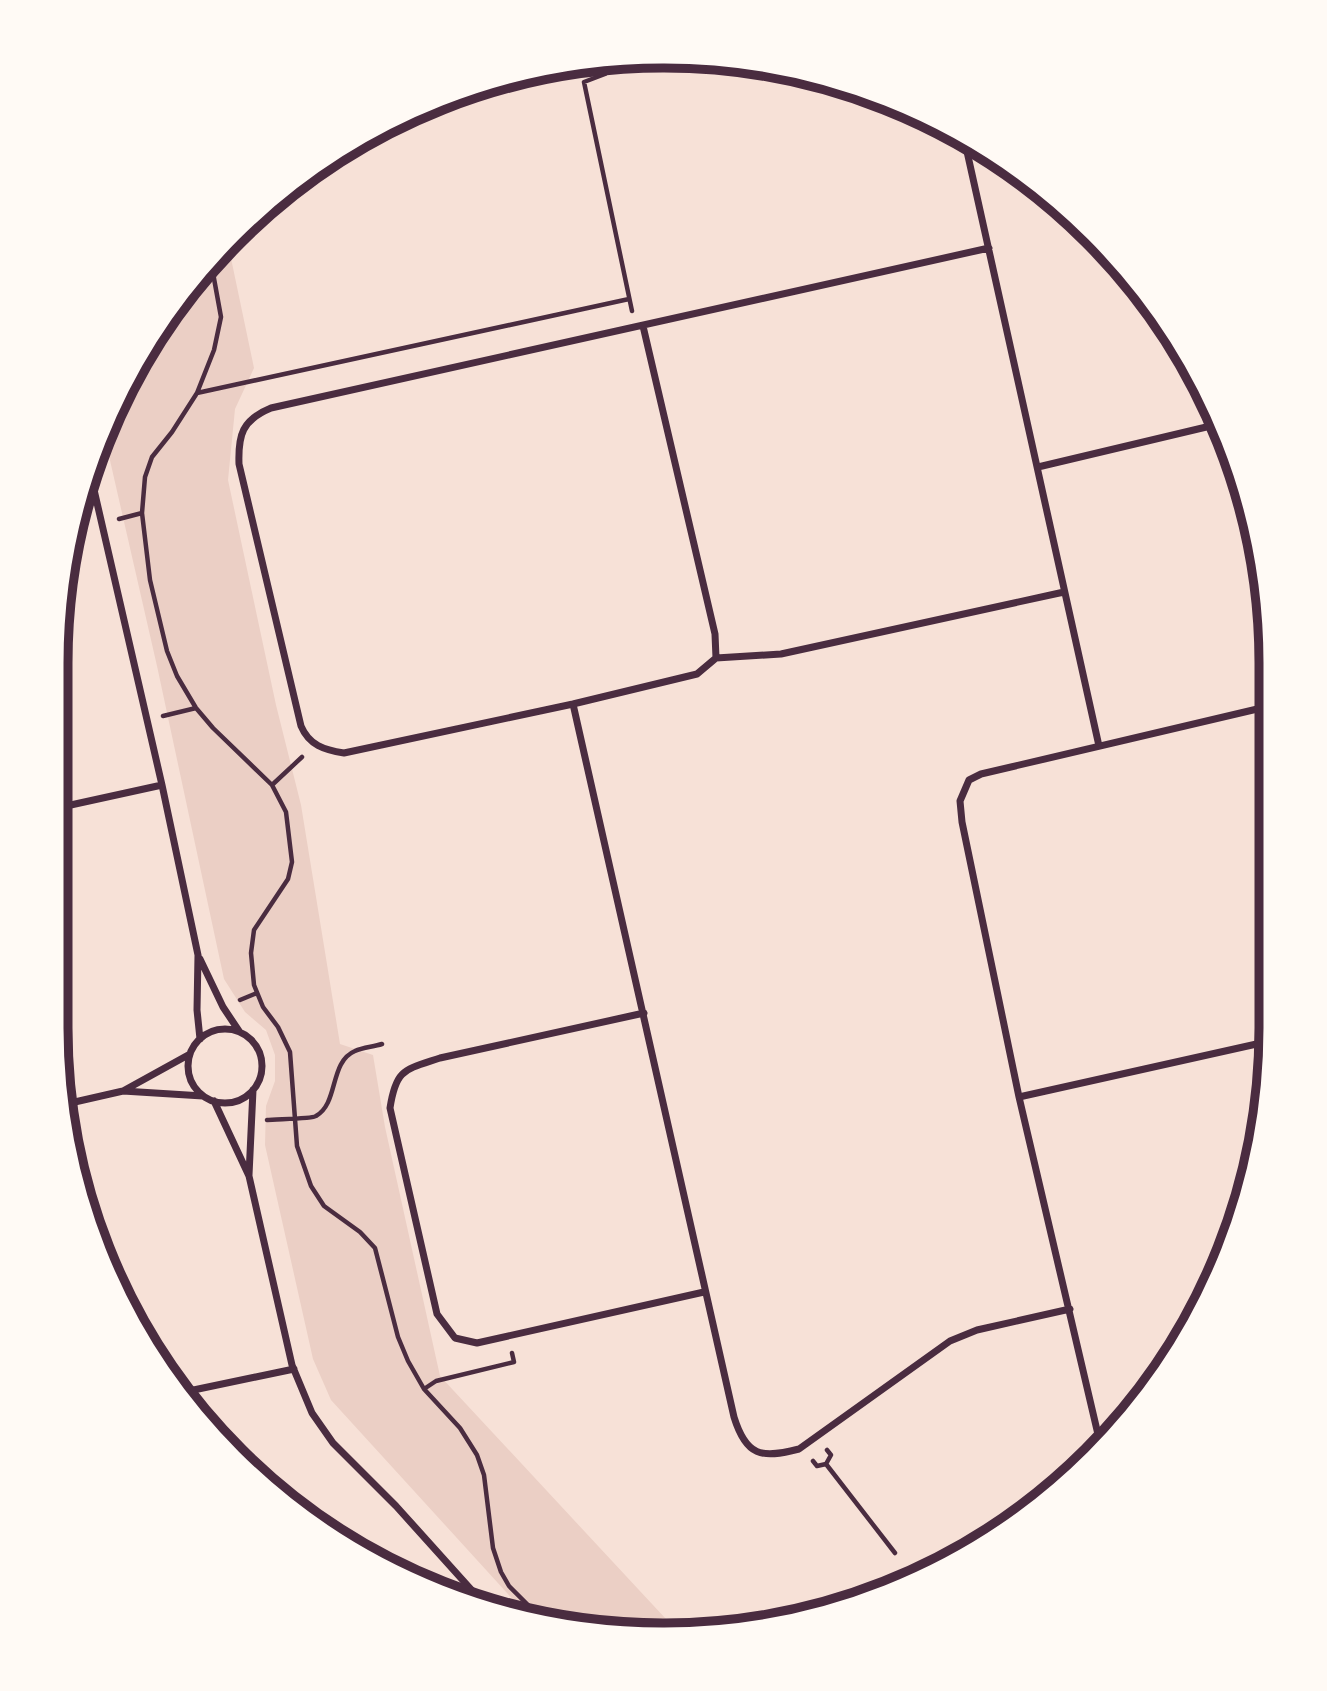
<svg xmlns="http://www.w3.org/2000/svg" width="1327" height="1691" font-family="Ubuntu,sans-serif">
<rect width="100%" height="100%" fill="#f7e1d7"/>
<path fill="#ebcfc5" d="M228,244l26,124 -19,41 -7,71 48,225 25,100 39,239 33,11 12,72 55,249 239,257 -15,2 -135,-18 -198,-217 -18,-41 -48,-214 1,-39 9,-25v-26l-9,-25 -21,-18 -21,-33 -67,-313 -48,-210 -3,-21 76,-142z"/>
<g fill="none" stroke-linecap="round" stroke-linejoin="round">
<path stroke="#4a2c40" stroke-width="4.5" d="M623,60l-18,14 -21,8 48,229
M211,262l10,55 -7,33 -17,43 -25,39 -20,25 -7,20 -3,36 8,67 17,71 10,25 19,32 17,20 59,57 14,27 6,50 -4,17 -34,51 -3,23 3,32 9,22 15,20 12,25 7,94 14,40 13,20 36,26 15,16 23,89 10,24 16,28 36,39 17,27 7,20 9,73 8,24 8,14 33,33
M197,393l432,-94
M119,519l23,-6
M163,716l33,-8
M272,785l30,-28
M240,1000l17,-7
M267,1120c9,-1 45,-1 49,-4 23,-13 13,-54 39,-65 8,-4 18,-4 27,-7
M424,1389l12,-8 78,-19 -2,-9
M813,1461l4,5 9,-2 69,89
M826,1464l5,-9 -4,-5"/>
<path stroke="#4a2c40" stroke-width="7" d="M964,138l135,608
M643,326l72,308 1,24 -19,16 -124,30 -229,49c-20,-3 -35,-8 -43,-27l-62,-262c-1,-29 3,-44 32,-56l718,-160
M1038,467l181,-43
M89,468l73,317 36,170 -1,55 3,29
M716,658l65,-4 283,-62
M573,704l161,713c12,39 27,42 65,32l151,-108 27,-11 93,-21
M57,808l105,-23
M200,959l23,48 16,24
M644,1013l-204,45c-36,12 -44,11 -50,50l47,206 18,24 22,5 227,-51
M188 1066a37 37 0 1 1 74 0a37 37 0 1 1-74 0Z
M123,1091l67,-37
M1019,1097l251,-56
M214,1101l35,75 43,189 20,48 21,30 63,63 90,100
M66,1104l57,-13 80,5
M249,1175l4,-85
M184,1392l110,-23
M1100,1443l-81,-346 -57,-275 -2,-21 9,-21 12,-6 289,-68
M937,1566l154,-112"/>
</g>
<path d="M0 0H1327V1691H0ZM663 68H664A595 595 0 0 1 1259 663V1028A595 595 0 0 1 664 1623H663A595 595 0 0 1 68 1028V663A595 595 0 0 1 663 68Z" fill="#fffaf5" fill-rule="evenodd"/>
<path fill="none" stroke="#4a2c40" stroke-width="9" d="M663 68H664A595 595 0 0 1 1259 663V1028A595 595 0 0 1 664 1623H663A595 595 0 0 1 68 1028V663A595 595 0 0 1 663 68Z"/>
</svg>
